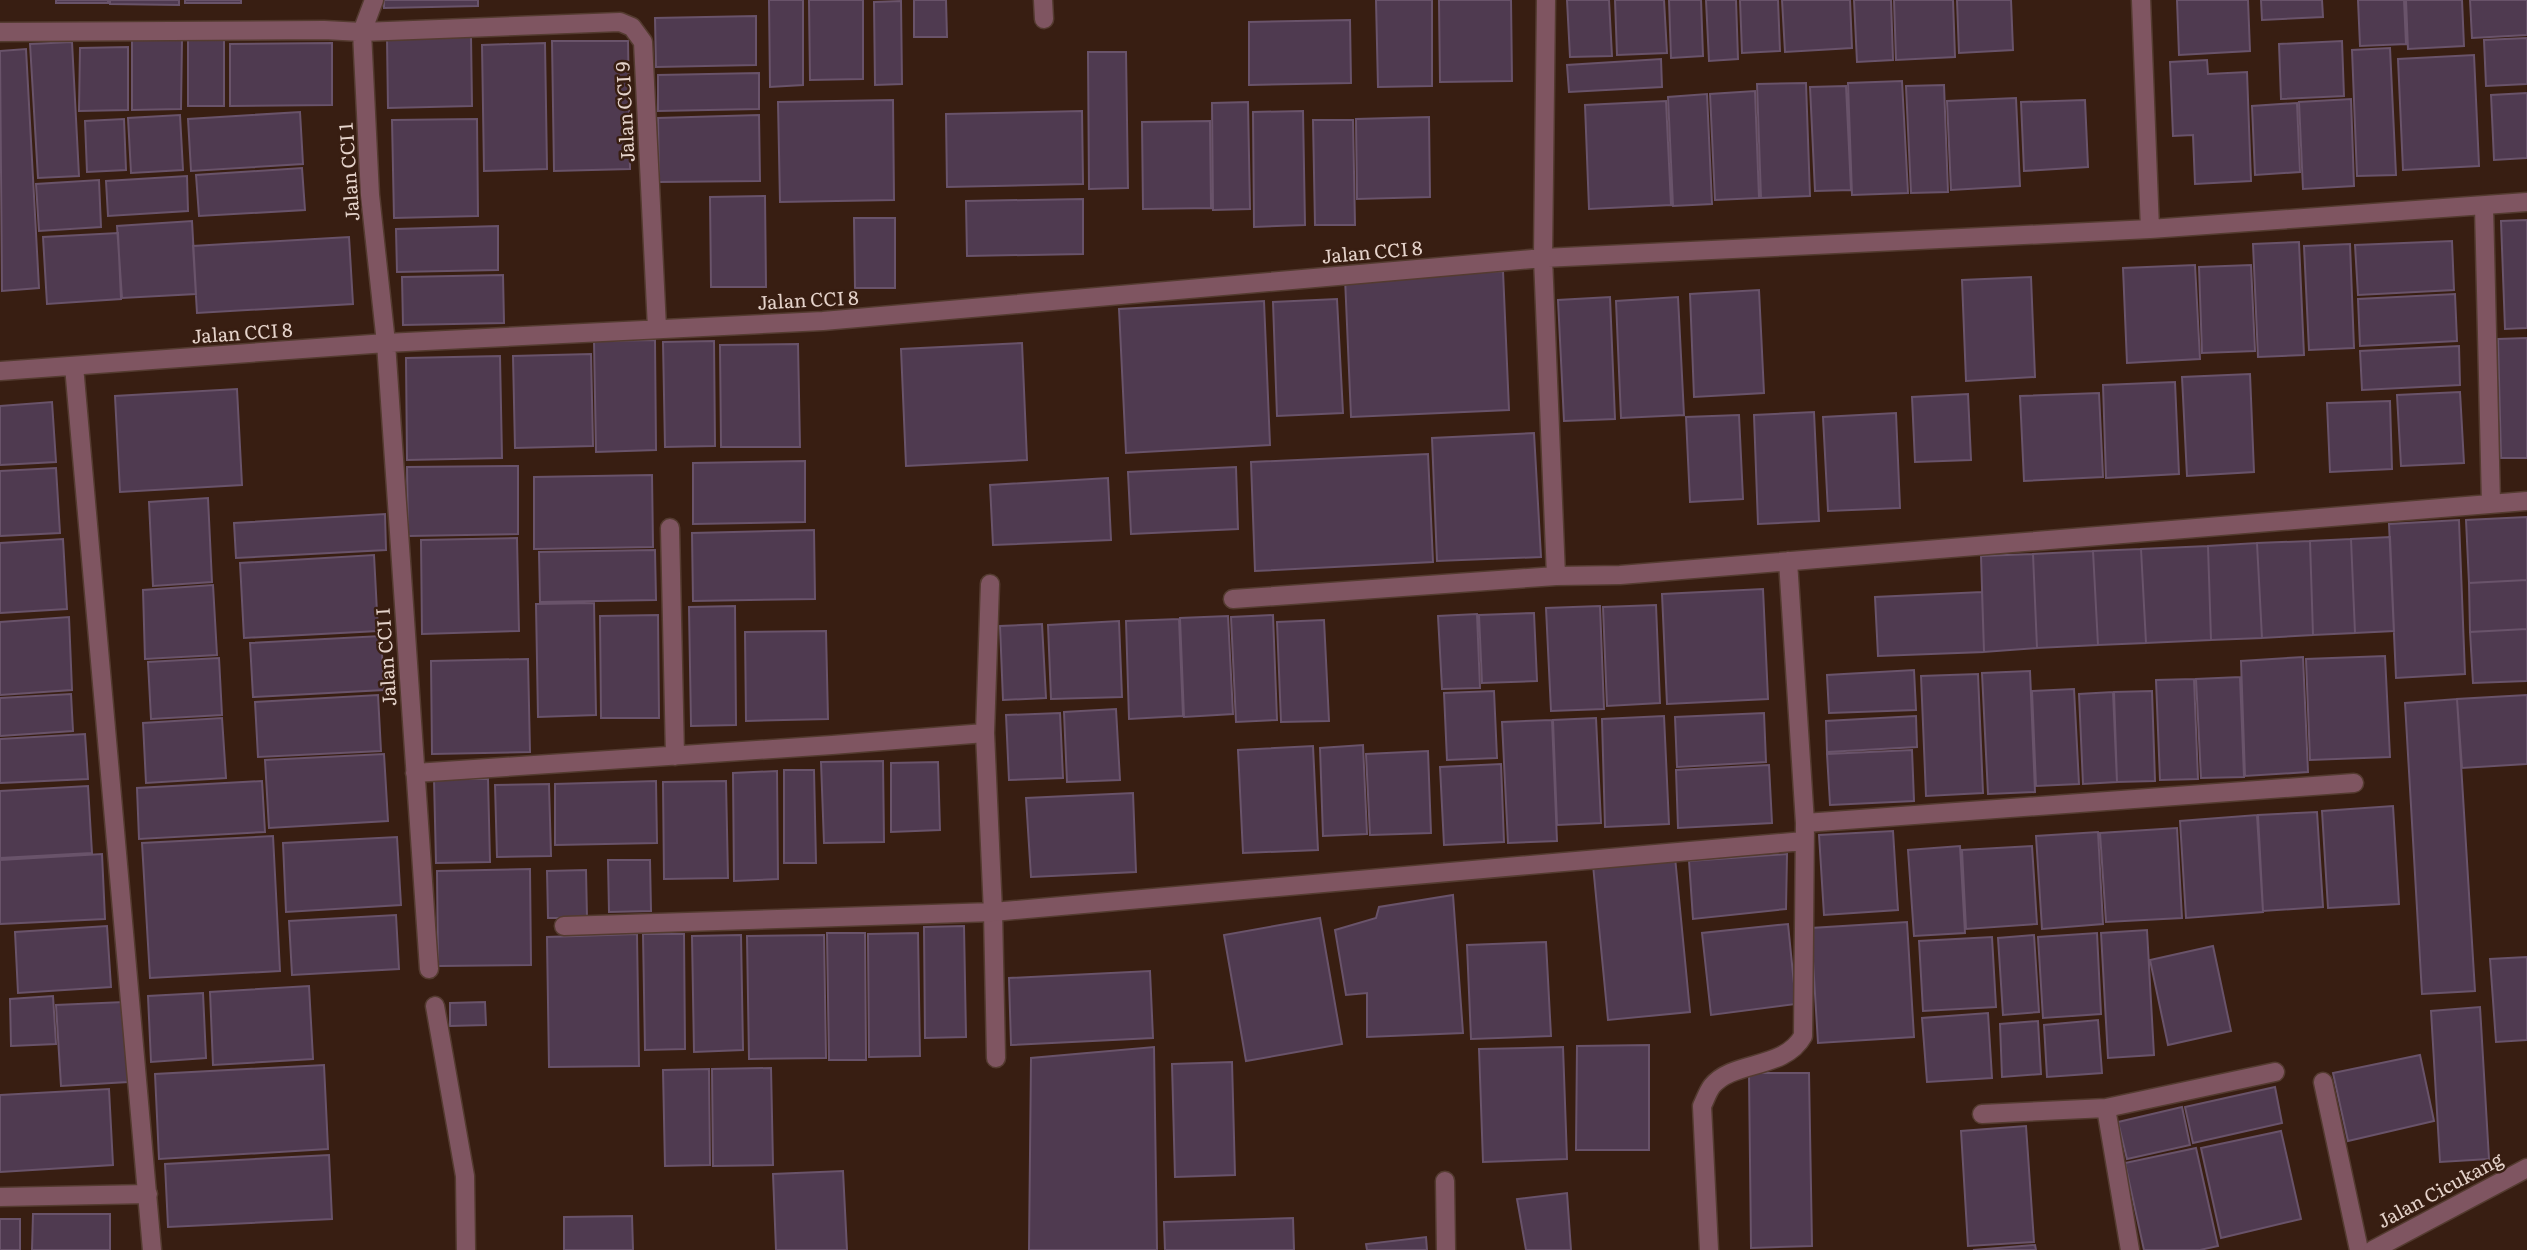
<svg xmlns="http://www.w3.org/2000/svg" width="2527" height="1250" font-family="Literata,serif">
<rect width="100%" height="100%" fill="#381e12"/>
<path fill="#4f3a50" stroke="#69536a" stroke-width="2" d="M56,0h52v3h-52z
M110,0h69v5l-69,-1z
M185,0h56v3h-56z
M384,0h94v6l-94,2z
M769,0h34v85l-33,2z
M809,0h54v79l-53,1z
M914,0h32l1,37h-33z
M1376,0h56v86l-54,1z
M1439,0h72l1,81 -72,1z
M1567,0h42l3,56 -42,1z
M1615,0h49l3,53 -50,2z
M1669,0h32l2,56 -32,2z
M1706,0h30l2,59 -29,2z
M1740,0h38l2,51 -38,2z
M1782,0h68l2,48 -67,4z
M1854,0h37l2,60 -36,2z
M1894,0h59l2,57 -59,3z
M1957,0h54l2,50 -54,3z
M2177,0h71l2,51 -71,4z
M2261,0h61l1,17 -61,3z
M2358,0h46l2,44 -46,2z
M2406,0h56l2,46 -56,3z
M2470,0h57v35l-55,3z
M901,1l1,83 -27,1 -1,-83z
M756,16v49l-100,2 -1,-49z
M1350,20l1,63 -102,2v-63z
M471,36l1,70 -84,2 -1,-70z
M2527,38v46l-41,2 -2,-46z
M132,39h50l-1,70 -49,1z
M188,40h36v66h-36z
M552,41h76l2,128 -76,2z
M2342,41l2,55 -63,3 -2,-55z
M72,42l7,134 -41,2 -8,-134z
M332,43v62l-102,1v-62z
M545,43l2,126 -63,2 -2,-126z
M128,47v63l-49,1 1,-63z
M2390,48l6,127 -39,1 -5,-126z
M26,49l13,239 -37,3 -2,-240z
M1088,52h38l2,136 -39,1z
M2474,55l5,111 -76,4 -5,-111z
M1661,59l1,28 -93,5 -2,-27z
M2207,60l1,14 39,-2 4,109 -56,3 -2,-49 -20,1 -3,-74z
M759,73v36l-101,2v-36z
M1902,81l6,112 -56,2 -4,-112z
M1806,83l4,113 -49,2 -4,-114z
M1944,85l4,107 -37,1 -5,-107z
M1846,86l5,104 -36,1 -5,-104z
M1755,91l4,107 -44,2 -5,-106z
M2527,93v65l-33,2 -3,-65z
M1707,94l5,110 -39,2 -5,-109z
M2016,98l4,88 -69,4 -4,-89z
M2351,99l3,87 -51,3 -4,-87z
M893,100l1,100 -114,2 -2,-100z
M2085,100l3,67 -64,4 -3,-69z
M1666,101l5,104 -82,4 -4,-104z
M1248,102l2,107 -37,1 -1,-107z
M2297,103l3,69 -45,3 -3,-69z
M1082,111l1,73 -136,3 -1,-73z
M1303,111l2,114 -51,2 -1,-115z
M300,112l3,52 -112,7 -3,-52z
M180,115l3,55 -52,3 -3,-55z
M759,115l1,66 -101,1 -1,-64z
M1429,117l1,80 -73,2 -1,-80z
M124,119l2,51 -39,2 -2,-51z
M477,119l1,97 -84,2 -2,-98z
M1313,120h40l2,105h-40z
M1210,121l1,87 -68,1 -1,-87z
M302,168l3,42 -106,6 -3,-41z
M187,176l1,35 -80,5 -2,-35z
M99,180l2,47 -62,4 -3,-47z
M765,196l1,91h-55l-1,-90z
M1083,199v55l-116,2 -1,-55z
M854,218h41v70h-40z
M2527,220v108l-22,1 -4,-108z
M192,221l4,73 -74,4 -5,-72z
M498,226v44l-101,2 -1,-43z
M118,233l3,66 -74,5 -4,-67z
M349,237l4,67 -156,9 -4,-67z
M2452,241l2,49 -96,5 -3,-50z
M2299,242l5,113 -46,2 -5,-113z
M2350,244l4,104 -45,2 -5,-104z
M2195,265l5,94 -73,4 -4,-95z
M2251,265l4,86 -53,2 -3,-86z
M1503,271l6,139 -158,7 -6,-139z
M503,275l1,48 -101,2 -1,-48z
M2031,277l4,100 -69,4 -4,-101z
M1759,290l5,103 -70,4 -4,-103z
M2455,294l2,47 -97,5 -2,-47z
M1610,297l5,122 -51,2 -6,-121z
M1678,297l6,118 -63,3 -5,-117z
M1337,299l6,114 -66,3 -4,-114z
M1264,301l6,144 -144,8 -7,-144z
M2527,338v120h-26l-3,-119z
M655,340l1,110 -60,2 -2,-111z
M714,341l1,105 -50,1 -2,-105z
M1022,343l5,117 -121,6 -5,-117z
M798,344l2,103h-79l-1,-102z
M2459,346l1,39 -98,5 -2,-39z
M591,354l2,92 -78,2 -2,-92z
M500,356l2,102 -95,2 -1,-102z
M2250,374l4,98 -67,4 -5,-99z
M2175,382l4,92 -73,4 -3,-93z
M237,389l5,96 -122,7 -5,-96z
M2460,392l4,71 -63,3 -4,-71z
M2099,393l4,84 -79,4 -4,-85z
M1968,394l3,66 -56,2 -3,-65z
M2390,401l2,68 -62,3 -3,-69z
M52,402l4,60 -56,3v-59z
M1814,412l5,109 -61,3 -4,-109z
M1896,413l4,95 -72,3 -5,-94z
M1739,415l4,84 -53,3 -4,-85z
M1534,433l7,124 -104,4 -5,-123z
M1428,454l5,108 -178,9 -4,-109z
M805,461v61l-112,2v-61z
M518,466v68l-110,2 -1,-69z
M1236,467l2,62 -107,5 -3,-62z
M56,468l4,65 -60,3v-65z
M652,475l1,72 -119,2v-72z
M1108,478l3,62 -118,5 -3,-60z
M208,498l4,84 -59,4 -4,-84z
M385,514l1,36 -150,8 -2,-35z
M2527,517v63l-58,3 -3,-63z
M2459,520l6,154 -69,4 -7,-154z
M814,530l1,69 -122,2 -1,-68z
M2390,537l4,94 -39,2 -4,-94z
M517,538l2,93 -97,3 -1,-94z
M63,539l4,70 -67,4v-70z
M2351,539l4,94 -42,2 -3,-94z
M2310,541l3,94 -51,3 -5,-95z
M2257,543l5,95 -51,2 -3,-94z
M2208,546l3,94 -65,3 -5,-94z
M2141,549l5,94 -48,2 -5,-94z
M655,550l1,50 -116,2 -1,-50z
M2093,551l5,94 -61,3 -4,-94z
M2033,554l4,94 -53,4 -3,-96z
M374,555l4,76 -134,7 -4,-75z
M2527,580v49l-57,3 -1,-49z
M213,585l4,70 -72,4 -2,-69z
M1763,589l5,110 -101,5 -5,-110z
M1982,592l2,60 -106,4 -3,-59z
M594,603l2,112 -58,2 -2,-113z
M1656,605l4,98 -53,3 -4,-99z
M735,606l1,119 -45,1 -2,-119z
M1600,606l4,103 -53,2 -5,-103z
M1534,613l3,68 -55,2 -3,-68z
M1477,614l3,74 -38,1 -4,-73z
M658,615l1,103h-58l-1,-102z
M1273,615l4,105 -41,2 -5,-105z
M1228,616l5,98 -49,3 -4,-99z
M69,617l3,73 -72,5v-73z
M1179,619l4,97 -54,3 -3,-98z
M1324,620l5,101 -48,1 -4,-100z
M1119,621l3,76 -71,2 -3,-74z
M1042,624l4,74 -43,2 -3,-74z
M2527,629v52l-54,2 -3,-51z
M826,631l2,88 -82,2 -1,-89z
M381,636l3,54 -131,7 -3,-54z
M2385,656l5,101 -80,3 -4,-101z
M2303,657l5,115 -63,4 -4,-115z
M219,658l3,57 -71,4 -3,-57z
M528,659l2,93 -98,2 -1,-93z
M1914,670l2,40 -87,3 -2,-38z
M2030,671l5,121 -47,2 -6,-121z
M1978,674l5,119 -57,3 -5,-120z
M2240,677l4,100 -43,1 -5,-99z
M2194,679l4,100 -38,1 -4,-100z
M2074,689l5,95 -43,2 -4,-95z
M1494,691l3,67 -50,2 -3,-67z
M2152,691l3,90 -38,1 -3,-90z
M2113,692l4,90 -34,2 -4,-90z
M71,694l2,37 -73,5v-38z
M378,695l3,56 -123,6 -3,-55z
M2527,695v69l-65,4 -5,-69z
M2457,699l18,292 -53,3 -17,-291z
M1116,709l4,71 -53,2 -3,-70z
M1060,713l3,65 -54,2 -3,-65z
M1764,713l2,49 -89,5 -2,-50z
M1664,716l5,108 -64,3 -3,-108z
M1916,716l1,31 -90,5 -1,-31z
M222,718l4,60 -80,5 -3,-60z
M1596,718l5,105 -44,2 -4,-105z
M1552,720l5,121 -49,2 -6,-121z
M85,734l3,45 -88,4v-44z
M1363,745l4,89 -44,2 -3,-88z
M1313,746l5,104 -75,3 -5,-103z
M1912,750l2,51 -84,4 -3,-51z
M1428,751l3,82 -61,2 -4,-81z
M384,754l4,67 -119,7 -4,-68z
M883,761l1,81 -60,1 -3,-81z
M938,762l2,68 -49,2v-69z
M1501,764l3,78 -60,3 -4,-78z
M1769,765l3,58 -94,5 -2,-58z
M784,770h30l2,93h-32z
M777,771l1,108 -44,2 -1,-108z
M434,779h54l2,83 -54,1z
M262,781l3,51 -126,7 -2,-51z
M656,781l1,62 -102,2v-61z
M726,781l2,97 -64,1 -1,-97z
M549,784l2,72 -54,1 -2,-72z
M88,786l4,67 -92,5v-67z
M1133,793l3,79 -105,5 -5,-79z
M2393,806l6,98 -71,4 -6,-97z
M2317,812l6,95 -60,4 -5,-96z
M2257,815l6,97 -77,6 -6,-97z
M2177,828l5,90 -76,4 -6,-89z
M1893,831l5,79 -74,5 -5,-80z
M2098,832l5,92 -61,5 -6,-93z
M273,836l7,135 -130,7 -8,-135z
M397,837l4,68 -115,7 -3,-69z
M1960,846l5,87 -51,3 -6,-86z
M2032,846l5,78 -71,5 -4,-79z
M102,854l3,65 -105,5v-64z
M1787,854l-1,55 -93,10 -4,-58z
M1675,857l15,155 -82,8 -15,-155z
M608,860h42l1,51 -42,1z
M530,869l1,96 -93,1 -1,-95z
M586,870l1,48h-39l-1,-47z
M1453,895l10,138 -96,4v-44l-21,2 -11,-65 41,-12 3,-11z
M396,915l3,54 -107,6 -3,-54z
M1320,918l22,126 -96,17 -22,-126z
M1907,922l7,115 -96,6 -7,-115z
M1788,924l8,80 -85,11 -9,-82z
M107,926l4,61 -93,6 -3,-61z
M964,926l2,111 -41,1 -1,-111z
M2147,930l7,125 -46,3 -7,-125z
M827,933h38l1,127h-37z
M918,933l2,123 -51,1 -1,-123z
M2097,933l4,81 -58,4 -5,-81z
M637,934l2,132 -90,1 -2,-130z
M643,934h41l1,115 -40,1z
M741,935l2,115 -49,2 -2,-116z
M824,935l2,123 -77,1 -2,-123z
M2034,935l5,77 -36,3 -5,-77z
M1992,937l4,70 -73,4 -4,-70z
M1546,942l5,94 -80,3 -4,-94z
M2213,946l18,85 -63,14 -18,-85z
M2527,957v83l-31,2 -6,-83z
M1150,971l3,67 -142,7 -2,-67z
M309,986l4,73 -100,6 -3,-73z
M203,993l3,65 -55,4 -3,-66z
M53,996l3,48 -45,2 -1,-47z
M124,1002l4,80 -67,4 -5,-81z
M485,1002l1,23 -36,1v-23z
M2480,1007l9,152 -49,3 -9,-151z
M1988,1013l4,65 -65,4 -5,-64z
M2098,1020l4,53 -55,4 -3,-52z
M2038,1021l3,53 -39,3 -2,-53z
M1649,1045v105h-73l1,-104z
M1154,1047l3,203h-128l2,-192z
M1563,1047l4,112 -84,3 -4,-113z
M2420,1055l14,66 -86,20 -15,-68z
M1232,1062l3,113 -60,2 -3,-113z
M324,1065l4,84 -169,10 -4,-85z
M771,1068l2,97 -60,1 -1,-97z
M709,1069l1,96 -45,1 -2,-96z
M1749,1073h60l3,173 -61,2z
M2275,1087l7,36 -89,20 -8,-36z
M109,1089l4,76 -113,7v-77z
M2182,1107l8,38 -63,14 -9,-37z
M2026,1126l8,116 -66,4 -7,-115z
M2281,1131l20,88 -80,19 -20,-90z
M2196,1148l22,98 -18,4h-56l-19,-87z
M329,1155l3,64 -164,8 -3,-63z
M843,1171l4,79h-71l-3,-76z
M1567,1193l4,57h-45l-9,-51z
M33,1214h77v36h-78z
M632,1216l1,34h-69v-33z
M1293,1218l1,32h-129l-1,-28z
M0,1219h20v31h-20z
M1426,1237l1,13h-60l-1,-6z
M2035,1245l1,5h-63z"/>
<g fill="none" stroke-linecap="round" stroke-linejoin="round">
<g stroke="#543b30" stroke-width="21">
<path id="service" d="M1043,0l1,19
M993,912l3,146
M435,1006l30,170 1,74
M2323,1082l36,168"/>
</g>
<g stroke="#543b30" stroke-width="21">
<path id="minor" d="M374,0l-12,32 8,163 16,148 43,626
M1546,0l-3,258 13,318
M2141,0l9,229
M0,32l324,-2 38,2 258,-10 12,5 11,15 14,286
M2484,206l7,298
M74,366l78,884
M0,371l386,-28 437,-22 720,-63 607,-29 377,-27
M670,528l5,228
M990,584l-5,149 8,179
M1233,599l323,-23 64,-1 907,-74
M415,773l417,-28 153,-12
M1805,823l549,-40
M564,926l429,-14 811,-71
M2106,1108l24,142
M1982,1114l124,-6 169,-36
M1445,1181l1,69
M0,1197l148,-3
M1709,1250l-7,-144c3,-6 6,-15 10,-20 21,-26 72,-16 91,-50l2,-213 -17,-262
M2373,1250l154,-82"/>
</g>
<use href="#service" stroke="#7f5561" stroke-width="18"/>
<use href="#minor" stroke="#7f5561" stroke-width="18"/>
</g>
<g text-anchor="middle" stroke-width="5" stroke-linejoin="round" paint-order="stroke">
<g font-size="19" fill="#e5d3cb" stroke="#381e12">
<text transform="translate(625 112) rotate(-93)" y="7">Jalan CCI 9</text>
<text transform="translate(349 172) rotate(-94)" y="7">Jalan CCI 1</text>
<text transform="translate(1372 252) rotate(-5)" y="7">Jalan CCI 8</text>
<text transform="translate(808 300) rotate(-3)" y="7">Jalan CCI 8</text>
<text transform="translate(242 333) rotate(-4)" y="7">Jalan CCI 8</text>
<text transform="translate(386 657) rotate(-94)" y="7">Jalan CCI I</text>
<text transform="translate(2440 1190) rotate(-28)" y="7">Jalan Cicukang</text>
</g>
</g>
</svg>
